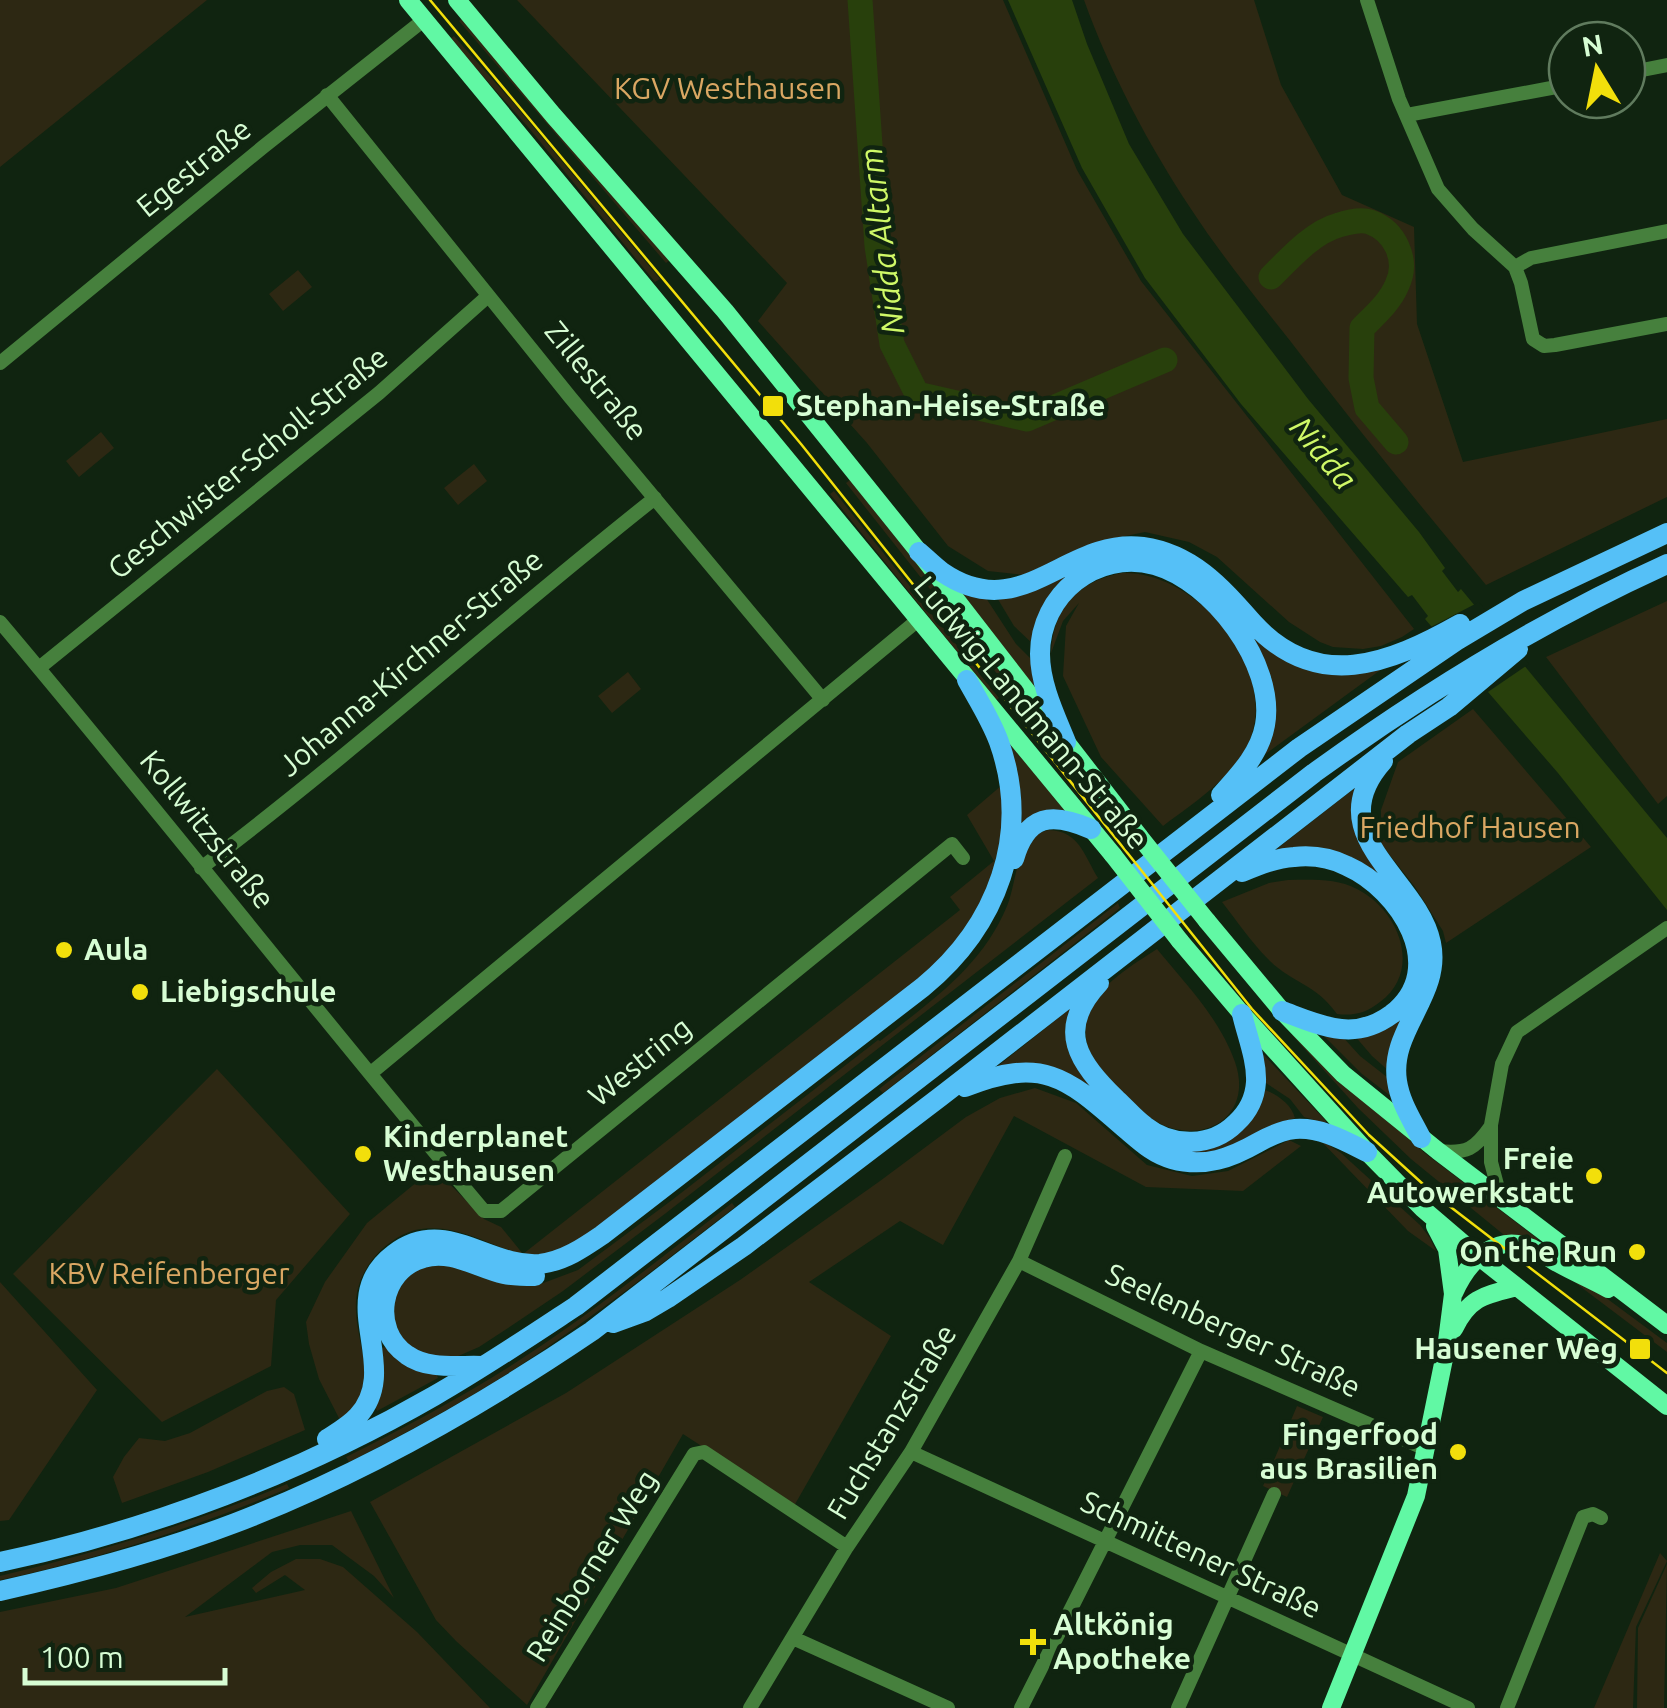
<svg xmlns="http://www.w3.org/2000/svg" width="1667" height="1708" font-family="Ubuntu,sans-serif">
<rect width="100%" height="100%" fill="#102410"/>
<path fill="#2d2813" d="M0,0h207l-207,167z
M517,0h486l74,170 64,111 273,348 -12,8 -21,9 -18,3 -30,-2 -13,-5 -31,-20 -72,-65 -28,-15 -44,-10 -39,8 -81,35 -37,-4 -40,-25 -81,-103 -109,-122 29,-38z
M1084,0h170l27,85 61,110 72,32 3,97 46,138 204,-43v78l-181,88c-66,-80 -132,-160 -195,-243 -34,-43 -70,-87 -100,-133 -42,-63 -82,-139 -107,-209z
M464,17l206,243 -4,3 -207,-242z
M454,36l57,64 149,179 -5,3 -127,-155 -78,-88z
M298,270l14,17 -29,24 -14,-17z
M101,432l13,16 -35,29 -13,-16z
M474,464l13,17 -29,24 -14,-17z
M850,480l102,128 133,174 -53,-64 -186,-235z
M834,491l165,207 -3,2 -166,-206z
M1140,551c17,3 36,9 51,19 58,36 70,102 153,102 15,0 31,-5 46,-9l-130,95c6,-17 14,-34 14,-52 -1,-24 -11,-44 -23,-64 -20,-33 -48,-62 -83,-78 -67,-30 -124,15 -134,81l-20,-19 -18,-30c35,0 58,-21 88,-35 18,-8 36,-10 56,-10z
M1121,573c76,-4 163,100 126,173 -17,34 -55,58 -84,80l-62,-69 -38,-81 3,-50 13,-23 -16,18 -12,32c2,-45 26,-71 70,-80z
M955,588l31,10 30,46 17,17 8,36z
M1667,601v195l-9,8 -112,-147z
M628,672l13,17 -29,24 -14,-17z
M1473,709l118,138 -145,96 -3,-12 -28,-44 -34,-43v-34l17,-48z
M1012,742l59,74 -50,14 -3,-37 -11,-48z
M1360,784c-24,71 43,92 62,149 20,57 -30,86 -32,139l-18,-16 -18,-21c138,-16 50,-220 -85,-180z
M1002,785l2,32 -7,58 -51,86 -217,172 -172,123c-13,-1 -27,0 -39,-3 -34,-10 -65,-31 -103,-23 -17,5 -32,16 -43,30 -24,32 -16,59 -9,95 2,9 5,21 3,30 -2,17 -13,27 -25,37l-22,-43 -10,-35 -3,-22 19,-40 42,-59 67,-55 50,51 17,8 22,27 437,-344 -10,-13 44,-36 -27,-46z
M1049,830c30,1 35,25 49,48l-432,335 -103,78 -49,33 -35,23 -23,10 -20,2 -33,-13 -13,-34 8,-28 24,-18 28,-1 30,12 40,9 18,-1 40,-15 94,-70 206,-160 2,1c50,-39 102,-74 127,-135 11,-27 8,-70 42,-76z
M1288,880c23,0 48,-2 69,9 42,21 66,81 23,113 -14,11 -26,14 -43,12 -22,-31 -46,-31 -69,-55 -17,-17 -31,-38 -46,-57l47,-19z
M1118,903l2,5 -237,185 -4,-4z
M1157,949c28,34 63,70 78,113 17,48 -21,80 -67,65 -26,-9 -72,-53 -80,-80 -4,-11 -3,-26 2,-37 12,-28 43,-45 67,-61z
M1072,1007l22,79 103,61 64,-59c15,6 30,15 34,30l-18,6 -41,20 -31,9h-25l-77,-54 -104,-31 -1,-2z
M1293,1034l62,58 71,62 112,85 -2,4 -27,-4 -98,-80 -53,-51 -66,-73z
M1322,1034l19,1 19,21 32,25v16l-30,-23z
M1263,1054l63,67 -1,2 -21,-6 -14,-18 -27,-18z
M217,1069l133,145 -74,86 -5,66 -109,56 -149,-148z
M1035,1088l41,15 71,62 45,11 36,-5 61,-31 12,6 -58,45 -97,-4 -132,-71 -71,129 -43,-24 -91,61 82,54 -97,170 -111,-72 -156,271 -71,-64 -20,-21 -66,-118 196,-109 174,-113 140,-99 86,-64 34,-19z
M1318,1138l23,15 79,72 10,13 6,13 -28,-20z
M732,1203l3,4c-61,47 -122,95 -186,139 -63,44 -131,81 -200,116l-3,-5c58,-29 114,-59 169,-94 76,-49 146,-105 217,-160z
M1573,1281l13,2 81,60v9z
M0,1282l97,108 -88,130 -9,1z
M387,1347l49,26 2,5 -61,33 -2,-5 5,-58z
M284,1387l10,7 11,36 -97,42 -86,31 -9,-26 11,-20 15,-19 26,3 25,-8 77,-42z
M1297,1406l26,11 -36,80 -24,-11z
M287,1484l2,4c-94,39 -189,71 -289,92v-4c99,-24 194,-53 287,-92z
M351,1511l43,87 -20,-22 -42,-31h-32l-28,7 -87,65 120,-27 -20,-15 -29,18 -4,-5 19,-16 25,-13h24l23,8 74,65 73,76h-490v-96l116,-24z
M1660,1553l7,8 -31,66 -3,81h-39z
M1667,1564l-3,144h-27l1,-80z"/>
<path fill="#28400c" d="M1008,0h64l15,44 42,100 54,90 125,165 111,133 26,36 -3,3 16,21 3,-3 206,249v72l-109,-137 -133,-154 3,-3 -16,-21 -4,2 -167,-193 -96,-126 -63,-110z"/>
<path fill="#102410" d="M1479,602l50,62 -44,30 -58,-65z"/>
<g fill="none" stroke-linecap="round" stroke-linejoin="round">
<path stroke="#28400c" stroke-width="25" d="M860,0l17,246 15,98 25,50 110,25 138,-59
M1271,277c19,-19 42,-45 68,-52 9,-3 23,-6 31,-3 25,9 39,38 27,63 -7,17 -22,30 -35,43l-1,50 6,30 29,34"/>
<path stroke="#46803d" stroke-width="14" d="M1367,0l32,99 39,90 35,40 42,38 6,16 12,56 11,7 11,-1 112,-21
M1627,73l40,-8
M327,95l243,302 253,303
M1407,115l160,-30
M1515,267l16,-9 136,-27
M0,363l263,-216 162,-128
M0,622c164,194 320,395 484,589h17l451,-367 11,14
M39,668l340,-275 109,-97
M201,868c156,-118 301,-249 454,-370
M371,1073l547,-453
M1439,1151c28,3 36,-2 52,-25
M1500,1196l-9,-34v-37l11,-61 15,-32 150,-104
M1019,1261l182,90 225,98
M911,1452l557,256
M793,1638l155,70
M537,1708l157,-254 10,-2 143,95
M750,1708l97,-161 64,-95 108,-191 46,-105
M1021,1708l180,-357
M1178,1708l96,-214
M1507,1708l76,-191 10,-3 8,4"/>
<path stroke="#61f8a4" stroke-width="18" d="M408,0l705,855
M457,0l96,115 172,196 194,241 220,284
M1207,921l75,90 61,63 95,77 229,174
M1180,941l62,73 125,138 56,57 55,47 189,150
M1454,1293c14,-31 41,-61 78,-45 9,4 18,11 27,16 16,9 33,16 49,25
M1454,1329c15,-32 31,-34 63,-42
M1331,1708l85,-212 30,-147 7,-55 -6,-45 -12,-23"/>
<path stroke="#55c0f7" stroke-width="20" d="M919,552c8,7 15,14 23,20 80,55 124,-35 201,-25 50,7 79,41 110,76 64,70 136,41 207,1
M1066,742c-11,-27 -26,-58 -26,-88 0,-59 56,-105 115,-89 57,16 121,99 110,160 -5,28 -25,49 -44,70
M1383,761c-66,74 35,117 48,182 11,52 -42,87 -34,138 3,21 15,39 24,57
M1014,859c13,-45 38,-47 77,-30
M1242,872c17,-7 34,-14 52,-15 18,-2 37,1 53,9 52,23 104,102 45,148 -15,11 -33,17 -51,15 -20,-2 -40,-11 -59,-18
M1099,983c-44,47 -21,79 18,117 9,8 18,19 28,26 28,22 67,21 91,-3 12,-11 19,-25 20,-41 1,-22 -9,-46 -14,-68
M965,1087c81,-32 103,-8 163,44 14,12 26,23 44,28 33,9 59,-1 87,-17 11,-6 23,-12 36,-13 26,-2 50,12 72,23
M613,1323l33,-12 22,-13 76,-52 196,-149 468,-363 41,-27 69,-58
M482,1366c-24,-1 -54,4 -75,-11 -37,-25 -27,-85 16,-97 28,-9 54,10 81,16 10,2 20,2 31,2
M327,1439c11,-7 22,-13 31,-23 45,-50 -25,-116 36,-162 51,-39 94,14 146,10 24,-3 43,-16 62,-29l321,-248c74,-61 109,-152 76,-245 -8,-22 -21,-42 -32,-62
M0,1562c151,-32 300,-89 434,-166 49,-28 95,-59 142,-90l723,-558 157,-107 67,-40 144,-68
M0,1591c80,-18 159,-39 235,-68 127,-49 245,-116 357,-192l722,-558c112,-81 227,-152 353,-209"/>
<path stroke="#f2df0b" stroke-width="2.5" d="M430,0l371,444 451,565 117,126 66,60 232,178"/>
<path stroke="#61f8a4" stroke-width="18" d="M1139,836l68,85
M1113,855l67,86"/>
</g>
<g fill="#f2df0b" stroke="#102410" stroke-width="4">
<rect x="761" y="394" width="24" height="24" rx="5"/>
<circle cx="64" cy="950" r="10"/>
<circle cx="140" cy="992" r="10"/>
<circle cx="363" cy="1154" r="10"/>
<circle cx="1594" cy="1176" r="10"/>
<circle cx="1637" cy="1252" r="10"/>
<rect x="1628" y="1337" width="24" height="24" rx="5"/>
<circle cx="1458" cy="1452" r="10"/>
<path d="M1028 1627h10v10h10v10h-10v10h-10v-10h-10v-10h10z"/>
</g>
<g text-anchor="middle" stroke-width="9" stroke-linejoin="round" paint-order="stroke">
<g font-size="30" fill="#daa763" stroke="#102410">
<text x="728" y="99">KGV Westhausen</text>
<text x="1470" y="838">Friedhof Hausen</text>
<text x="169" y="1284">KBV Reifenberger</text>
</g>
<g font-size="30" fill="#d7fdd4" stroke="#102410">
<text transform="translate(194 168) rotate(-39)" y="10">Egestraße</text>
<text transform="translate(596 381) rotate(51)" y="10">Zillestraße</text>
<text transform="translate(248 463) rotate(-39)" y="10">Geschwister-Scholl-Straße</text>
<text transform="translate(411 663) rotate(-40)" y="10">Johanna-Kirchner-Straße</text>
<text transform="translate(1031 713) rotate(50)" y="10">Ludwig-Landmann-Straße</text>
<text transform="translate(207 830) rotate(51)" y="10">Kollwitzstraße</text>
<text transform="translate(640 1062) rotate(-39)" y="10">Westring</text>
<text transform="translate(1233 1331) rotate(25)" y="10">Seelenberger Straße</text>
<text transform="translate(892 1422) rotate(-59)" y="10">Fuchstanzstraße</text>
<text transform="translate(1201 1555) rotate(25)" y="10">Schmittener Straße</text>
<text transform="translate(592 1566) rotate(-58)" y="10">Reinborner Weg</text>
</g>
<g font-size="30" font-weight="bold" fill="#d7fdd4" stroke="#102410" text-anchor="start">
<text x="796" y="416">Stephan-Heise-Straße</text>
<text x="84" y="960">Aula</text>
<text x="160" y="1002">Liebigschule</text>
<text x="383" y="1147">Kinderplanet<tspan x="383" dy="34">Westhausen</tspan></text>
<text x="1574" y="1169" text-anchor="end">Freie<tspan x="1574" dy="34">Autowerkstatt</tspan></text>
<text x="1617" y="1262" text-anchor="end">On the Run</text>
<text x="1618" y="1359" text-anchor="end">Hausener Weg</text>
<text x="1438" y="1445" text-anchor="end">Fingerfood<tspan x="1438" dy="34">aus Brasilien</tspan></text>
<text x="1053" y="1635">Altkönig<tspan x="1053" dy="34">Apotheke</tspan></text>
</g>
<g font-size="32" font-style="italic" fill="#cff867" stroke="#102410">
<text transform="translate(882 241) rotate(-97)" y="11">Nidda Altarm</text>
<text transform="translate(1323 453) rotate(50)" y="11">Nidda</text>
</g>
</g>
<g transform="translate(1597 70) rotate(350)"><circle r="48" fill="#102410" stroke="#607b5e" stroke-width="2.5"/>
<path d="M0-8L18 38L0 25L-18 38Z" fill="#f2df0b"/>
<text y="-15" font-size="28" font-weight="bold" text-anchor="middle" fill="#d7fdd4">N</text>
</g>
<path d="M25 1668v15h200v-15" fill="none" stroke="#d7fdd4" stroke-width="5"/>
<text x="40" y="1668" font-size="30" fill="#d7fdd4" stroke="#102410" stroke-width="8" paint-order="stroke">100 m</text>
</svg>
